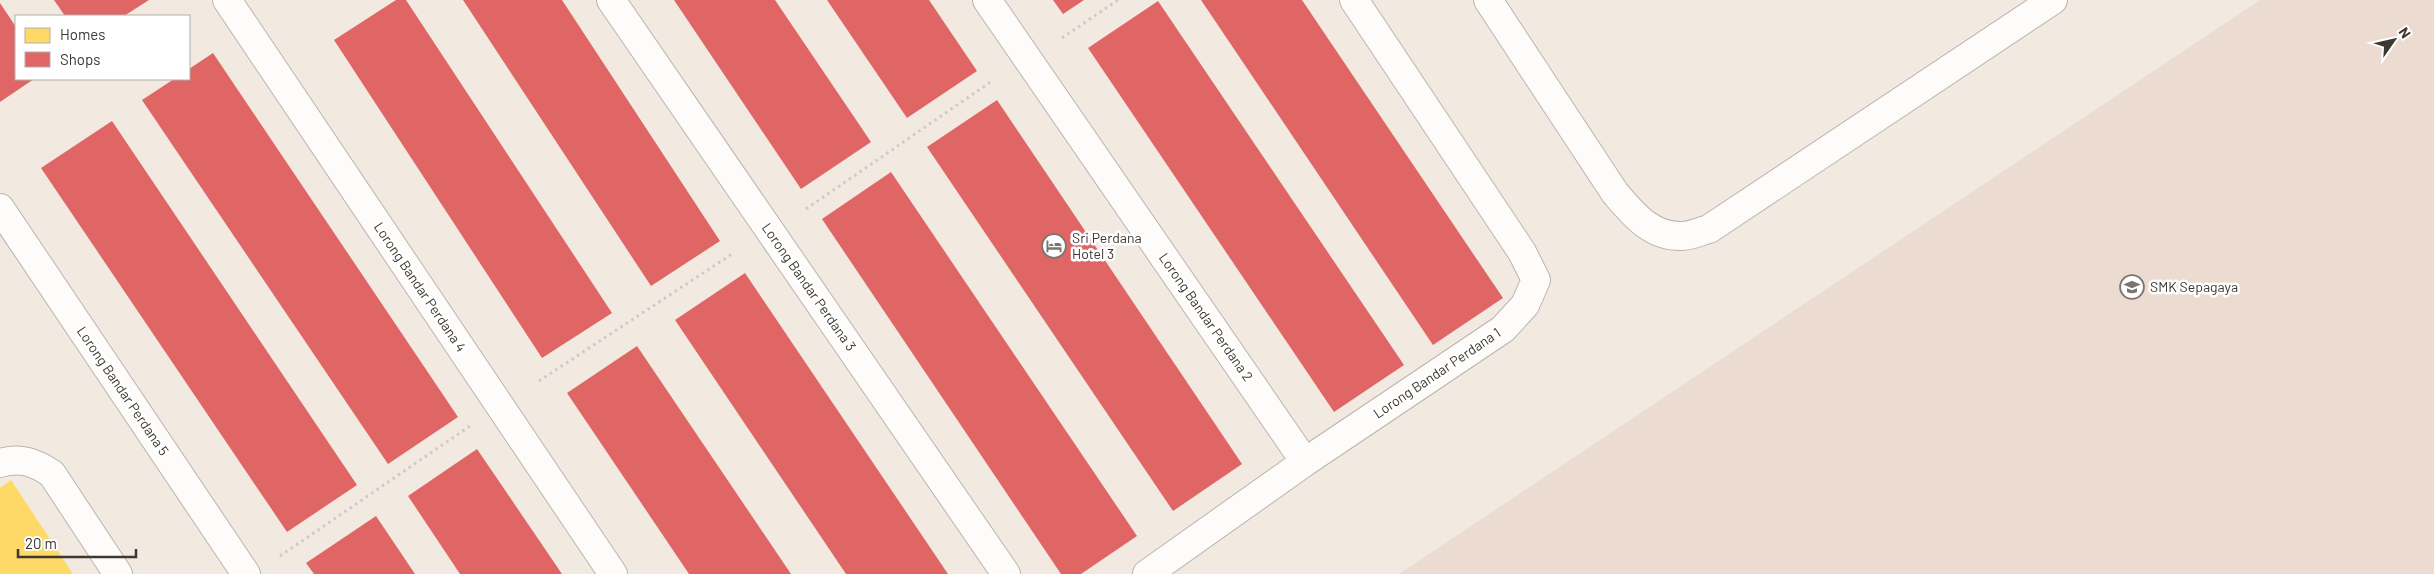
<svg xmlns="http://www.w3.org/2000/svg" width="2434" height="574" font-family="Barlow,sans-serif">
<rect width="100%" height="100%" fill="#f2e9e1"/>
<path fill="#ecdbd1" d="M2260,0h174v574h-1035z"/>
<path fill="#ffd966" d="M11,480l62,94h-73v-86z"/>
<path fill="#e06666" d="M54,0h95l-25,16h-59z
M396,0h10l206,313 -70,45 -208,-318z
M463,0h99l158,241 -69,45z
M674,0h101l96,142 -70,47z
M827,0h102l48,71 -70,47z
M1053,0h31l-21,14z
M1201,0h101l201,298 -70,47z
M1158,1l246,364 -70,47 -246,-364z
M0,3l16,24v52h18l-34,23z
M213,53l245,364 -70,47 -246,-364 32,-21h15v-10z
M997,100l245,364 -69,47 -246,-364z
M112,121l245,364 -70,47 -246,-364z
M891,172l246,364 -56,38h-20l-239,-355z
M745,273l203,301h-102l-171,-254z
M637,346l154,228h-102l-122,-181z
M477,449l85,125h-102l-52,-78z
M376,516l39,58h-101l-8,-11z"/>
<g fill="none" stroke-linecap="round" stroke-linejoin="round">
<g stroke="#bbb4ae" stroke-width="30">
<path id="minor" d="M227,0l386,574
M611,0l395,574
M987,0l318,462
M1488,0l127,193c18,21 36,44 67,43 9,0 19,-5 27,-7l344,-229
M0,208l246,366
M0,463c20,-6 35,-1 52,11l66,100
M1147,574l158,-112 198,-133 22,-24 11,-25 -14,-28 -168,-252"/>
</g>
<path stroke="#cdcbc8" stroke-width="3" stroke-dasharray="2.5 4" stroke-linecap="butt" d="M1062,38l56,-38
M806,209l186,-128
M539,381l193,-127
M280,556l190,-130"/>
<use href="#minor" stroke="#fdfcfa" stroke-width="28"/>
</g>
<defs>
<g id="hotel-ring" transform="scale(1.25)"><circle r="9.5" fill="#fff" stroke="#7c756f" stroke-width="1.5"/><path d="M-6-4.5h1.5V1H6V5H4.5V3h-9V5H-6ZM-4 0a1.8 1.8 0 1 1 3.6 0ZM.5 0V-2.5h3Q6-2.5 6 0Z" fill="#7c756f"/></g>
<g id="school-ring" transform="scale(1.25)"><circle r="9.5" fill="#fff" stroke="#7c756f" stroke-width="1.5"/><path d="M0-5L7-2L0 1L-7-2ZM-4 1L0 2.5L4 1V4Q0 6-4 4Z" fill="#7c756f"/></g>
</defs>
<g fill-rule="evenodd">
<use href="#hotel-ring" x="1054" y="246"/>
<use href="#school-ring" x="2132" y="287"/>
</g>
<g text-anchor="middle" stroke-width="5" stroke-linejoin="round" paint-order="stroke">
<g font-size="14" fill="#3c3731" stroke="#fff" text-anchor="start">
<text x="1072" y="243">Sri Perdana<tspan x="1072" dy="16">Hotel 3</tspan></text>
<text x="2150" y="292">SMK Sepagaya</text>
</g>
<g font-size="14" fill="#3c3731" stroke="#fff">
<text transform="translate(420 287) rotate(56)" y="5">Lorong Bandar Perdana 4</text>
<text transform="translate(809 287) rotate(55)" y="5">Lorong Bandar Perdana 3</text>
<text transform="translate(1206 317) rotate(55)" y="5">Lorong Bandar Perdana 2</text>
<text transform="translate(1437 373) rotate(-34)" y="5">Lorong Bandar Perdana 1</text>
<text transform="translate(123 391) rotate(56)" y="5">Lorong Bandar Perdana 5</text>
</g>
</g>
<rect x="15" y="15" width="175" height="65" fill="#ffffff" stroke="#b1afad"/>
<rect x="25" y="28" width="25" height="15" fill="#ffd966" stroke="#b1afad"/>
<text x="60" y="40" font-size="15" fill="#3c3731">Homes</text>
<rect x="25" y="52" width="25" height="15" fill="#e06666" stroke="#b1afad"/>
<text x="60" y="65" font-size="15" fill="#3c3731">Shops</text>
<g transform="translate(2394 40) rotate(56)" stroke="#ffffff" stroke-width="4" paint-order="stroke">
<path d="M0-4L9 19L0 12L-9 19Z" fill="#3c3731"/>
<text y="-8" font-size="14" font-weight="bold" text-anchor="middle" fill="#3c3731">N</text>
</g>
<path d="M18 549v8h118v-8" fill="none" stroke="#3c3731" stroke-width="2.5"/>
<text x="25" y="549" font-size="15" fill="#3c3731" stroke="#ffffff" stroke-width="4" paint-order="stroke">20 m</text>
</svg>
